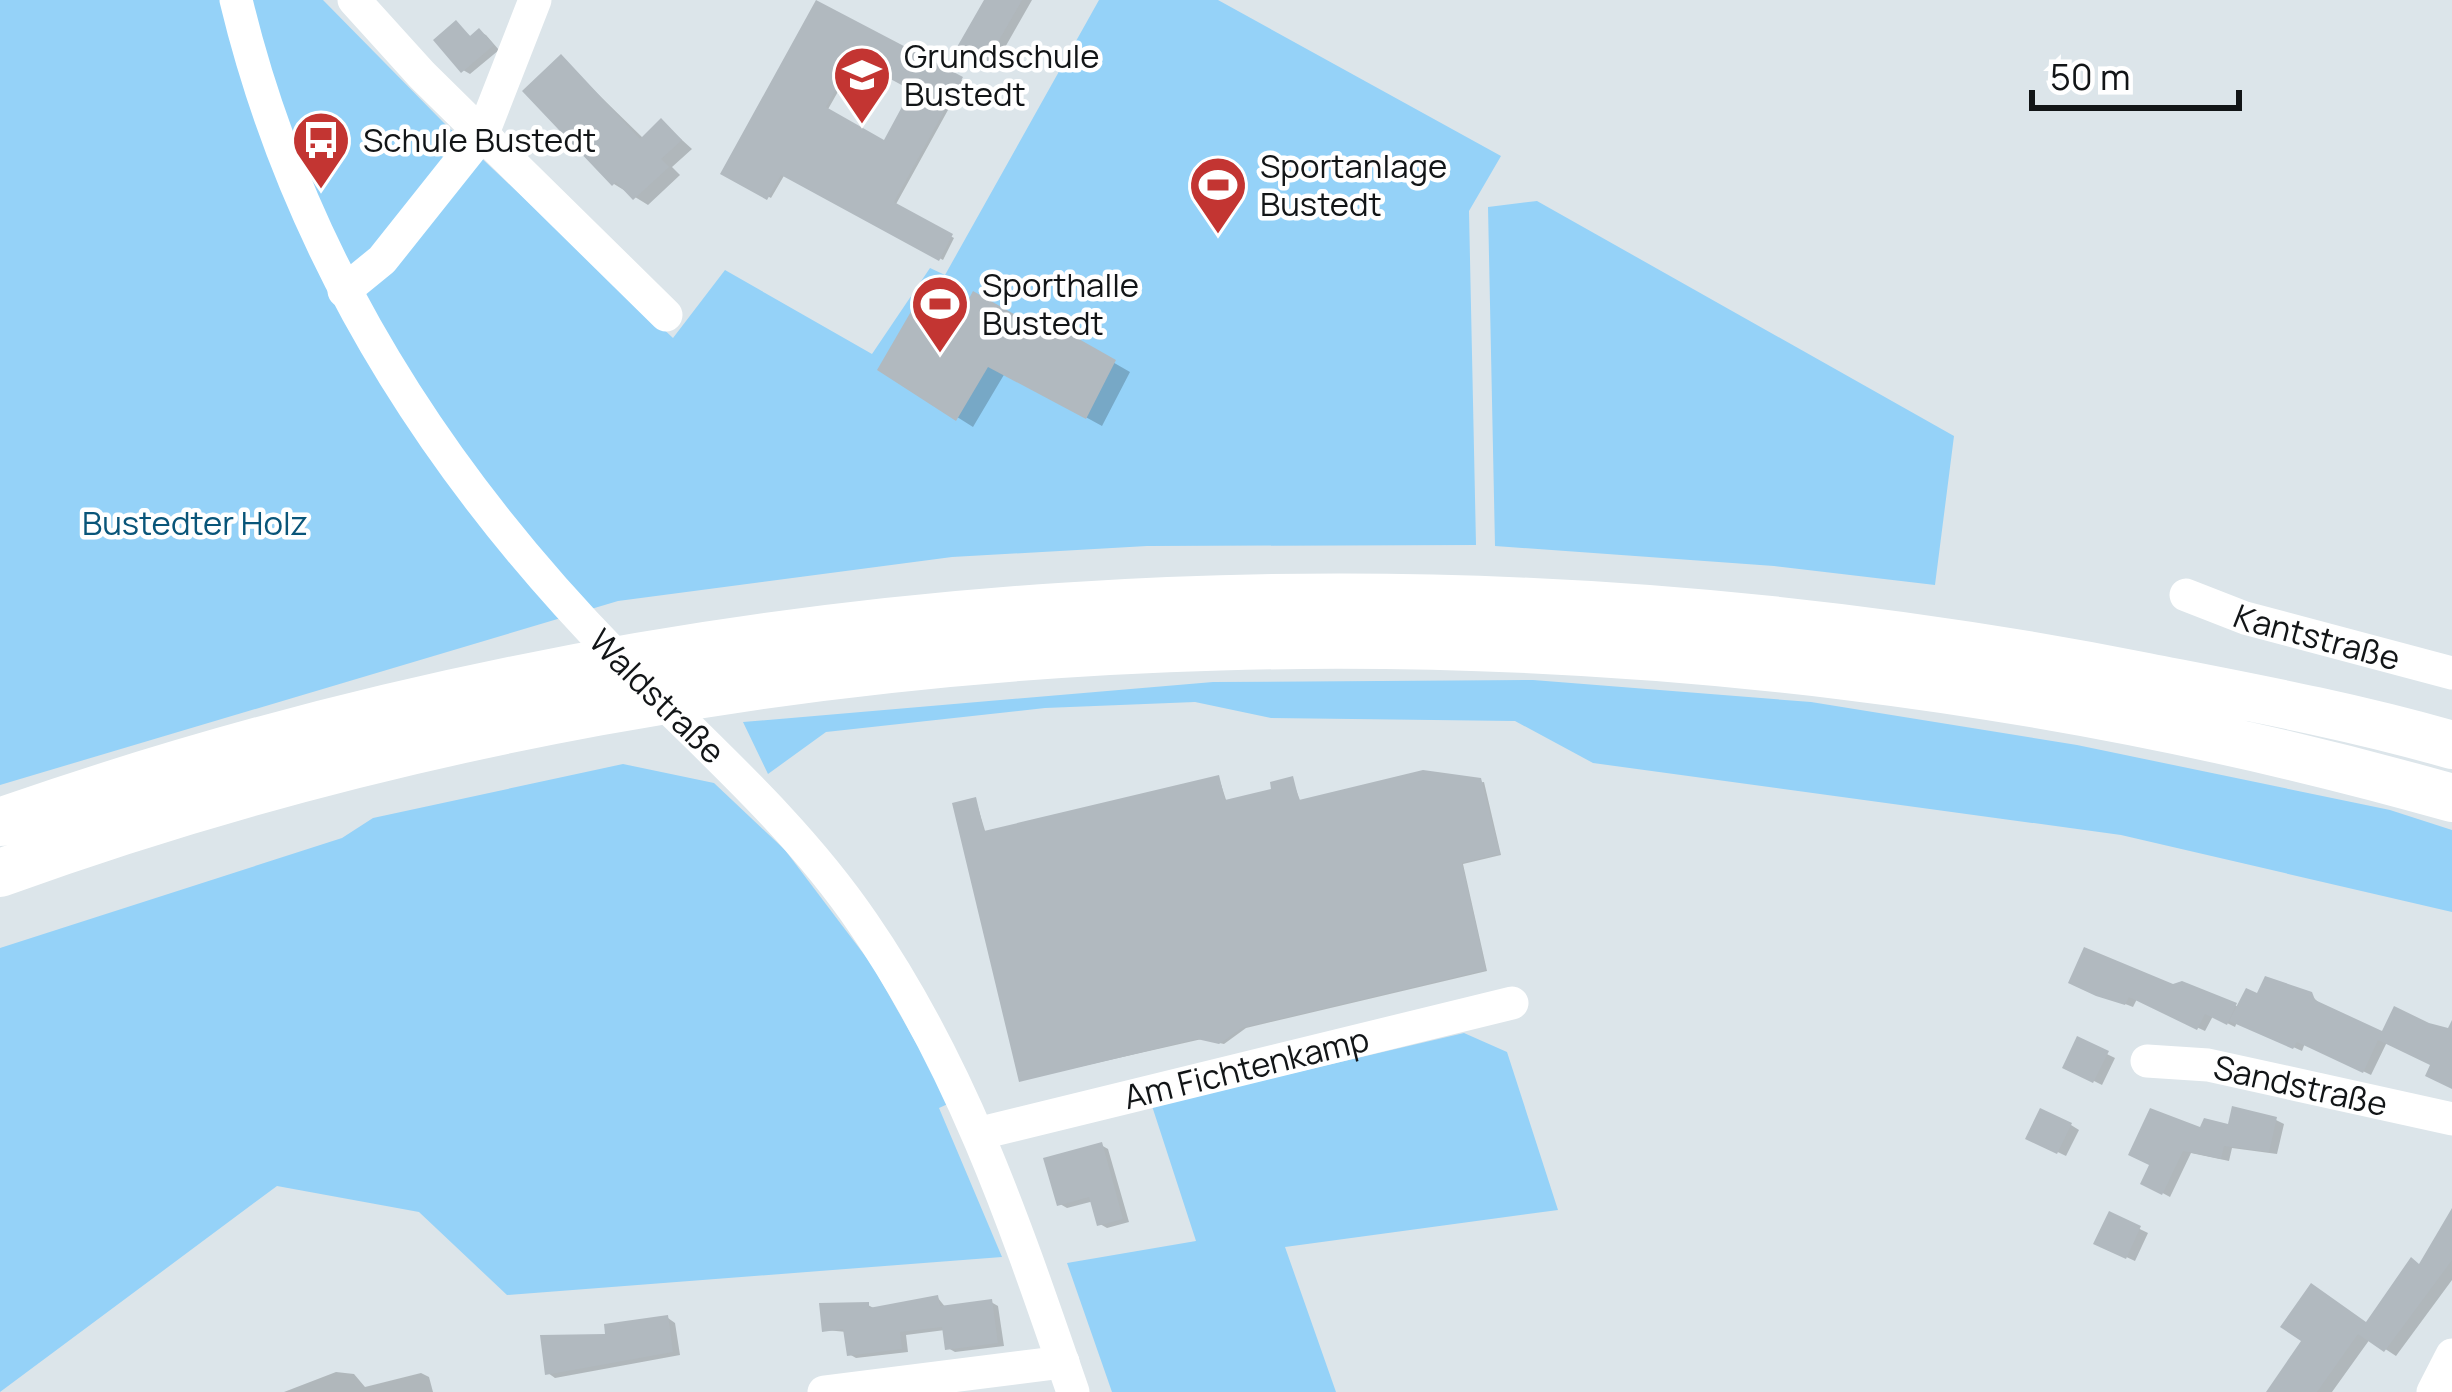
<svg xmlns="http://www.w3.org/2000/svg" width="2452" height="1392" font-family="Manrope,sans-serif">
<rect width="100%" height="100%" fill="#dce5ea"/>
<path fill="#95d2f8" d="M0,0h323l121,123 229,215 52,-68 147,84 58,-86 15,7 154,-275h119l283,156 -32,55 7,334 -329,1 -195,11 -334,44 -618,184z
M1537,201l417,235 -19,149 -161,-19 -279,-20 -7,-339z
M1533,680l278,22 266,43 313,65 62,20v82l-331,-77 -528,-72 -78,-42 -244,-3 -76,-16 -150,6 -219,24 -58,42 -25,-52 470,-40z
M623,764l91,19 71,67 87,115 78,138 -11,5 63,149 -495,38 -88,-83 -142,-26 -277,206v-444l342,-110 31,-20z
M1464,1033l43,19 51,158 -273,37 51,145h-224l-45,-129 129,-22 -44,-135z"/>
<path fill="#0003" fill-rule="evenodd" d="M987,0h45l-37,65 -34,-19z
M818,2l146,79 -69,125 59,32 -11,22 -158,-86 -14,24 -47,-25zM857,58l58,31 -30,55 -58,-33z
M456,23l16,15 7,-6 7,3 13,15 -29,24 -7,-4z
M561,58l83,81 18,-17 30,27 -20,18 8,8 -32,30 -34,-21z
M966,310l63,17 5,-10 96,55 -28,54 -97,-53 -32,54 -92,-58z
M1219,778l8,25 48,-12 17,-12 9,24 183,-21 17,73 -38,9 24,107 -241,57 -22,16 -22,-5 -181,41 -45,-279 10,33z
M2182,984l57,23 19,-10 53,-2 11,11 61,29h69v52l-18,-23 -47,-22 -16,33 -66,-32 -3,8 -65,-29 -2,5 -22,-11 -8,15 -68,-32 -4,8 -54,-21z
M2078,1040l37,18 -13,27 -36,-18z
M2276,1120l8,4 -7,30 -45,-6 -3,13 -38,-8 -21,44 -26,-14 58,-52z
M2071,1125l8,5 -13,26 -37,-18z
M1101,1145l7,4 21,73 -22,6 -7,-4 -6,-23 -27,7 -7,-4z
M2111,1215l37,18 -13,28 -30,-14z
M2452,1215v65l-56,76 -26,-17 -38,53h-55l90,-67 54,-58z
M938,1298l8,10 45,-6 7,4 6,40 -49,6 -7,-4 -3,-18 -39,5 2,17 -52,6 -7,-4 -2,-22 -22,-2 43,-25 9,5z
M668,1318l7,5 5,32 -125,23 -7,-5 60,-37z
M336,1372l18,2 11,13 56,-14 8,4 4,15h-149z"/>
<path fill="#b1b9bf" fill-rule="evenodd" d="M816,0l147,77 -69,125 59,32 -14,27 -158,-86 -14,25 -47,-26zM853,59l58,31 -27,50 -58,-33z
M984,0h38l-36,63 -29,-16z
M456,20l14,16 9,-8 15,17 -33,28 -28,-33z
M561,54l79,85 21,-21 21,22 -21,19 8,8 -36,33 -17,-18 -4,4 -90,-95z
M927,284l38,22 8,-15 55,31 5,-9 83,47 -30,59 -98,-52 -32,54 -79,-51z
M1423,770l58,8 19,76 -38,9 24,107 -244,58 -23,16 -22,-5 -178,43 -67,-279 24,-6 8,34 235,-56 6,25 46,-11 -1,-7 23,-6 6,24z
M2084,947l89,37 9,-3 55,22 -10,22 -22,-11 -8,16 -68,-33 -4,8 -29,-9 -28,-13z
M2265,976l47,16 3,8 67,31 12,-25 35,17 19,5 4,-8v69l-27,-13 5,-11 -52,-25 -15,33 -66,-31 -4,7 -64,-28 17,-33 11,5z
M2077,1036l32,15 -16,32 -31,-15z
M2232,1106l45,11 -8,35 -45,-6 -3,13 -38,-8 -21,44 -22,-11 9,-19 -21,-10 22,-47 50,19 4,-9 24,6z
M2040,1108l32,15 -15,31 -32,-15z
M1102,1142l21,77 -26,7 -8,-29 -32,9 -14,-48z
M2452,1208v52l-68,92 -26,-18 -41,58h-51l35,-51 -21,-14 31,-44 55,39 45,-65 8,7z
M2109,1211l32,15 -15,33 -33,-15z
M938,1295l2,11 52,-7 6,44 -53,7 -3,-23 -42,5 2,17 -55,7 -4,-27 -21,3 -3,-29 50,-1v6z
M668,1315l5,37 -128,23 -5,-40 65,-1 -1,-10z"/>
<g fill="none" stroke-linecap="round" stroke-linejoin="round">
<g stroke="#fff" stroke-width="33">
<path id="s1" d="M236,0c61,254 200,472 381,657 85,86 178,166 246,266 100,145 153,304 210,469"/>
<path d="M354,0l68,75 244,240"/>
<path d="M344,291l38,-31 101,-127 52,-133"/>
<path id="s2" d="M2186,595l59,23 207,55"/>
<path id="s3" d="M2147,1061l61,4 244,54"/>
<path id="s4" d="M981,1133l531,-130"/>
<path d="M824,1392l239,-30"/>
<path d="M2433,1392l19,-37"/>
</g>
<path stroke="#fff" stroke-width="48" d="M0,822c685,-240 1436,-286 2147,-145 102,20 205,39 305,68
M0,873c772,-280 1664,-299 2452,-75"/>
</g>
<defs>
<g id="school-pin" transform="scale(3)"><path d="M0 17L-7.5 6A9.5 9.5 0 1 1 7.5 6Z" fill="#c33532" stroke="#fff"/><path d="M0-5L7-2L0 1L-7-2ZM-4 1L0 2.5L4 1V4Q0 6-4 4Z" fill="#fff"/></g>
<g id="bus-pin" transform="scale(3)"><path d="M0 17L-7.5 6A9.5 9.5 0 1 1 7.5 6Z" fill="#c33532" stroke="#fff"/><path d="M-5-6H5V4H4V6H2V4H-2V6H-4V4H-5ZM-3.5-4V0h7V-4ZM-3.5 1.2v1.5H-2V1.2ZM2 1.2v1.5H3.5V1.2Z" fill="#fff"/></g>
<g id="stadium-pin" transform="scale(3)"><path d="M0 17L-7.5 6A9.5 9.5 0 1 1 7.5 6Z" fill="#c33532" stroke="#fff"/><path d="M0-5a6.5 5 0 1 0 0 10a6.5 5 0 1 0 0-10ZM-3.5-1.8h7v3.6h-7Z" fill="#fff"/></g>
</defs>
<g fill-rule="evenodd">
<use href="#school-pin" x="862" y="75"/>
<use href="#bus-pin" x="321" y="140"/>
<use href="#stadium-pin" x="1218" y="185"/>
<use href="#stadium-pin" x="940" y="304"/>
</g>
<g text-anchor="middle" stroke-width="9" stroke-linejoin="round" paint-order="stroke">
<g font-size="33" fill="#121517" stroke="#fff" text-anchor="start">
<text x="904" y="68">Grundschule<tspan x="904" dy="38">Bustedt</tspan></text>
<text x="363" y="152">Schule Bustedt</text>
<text x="1260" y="178">Sportanlage<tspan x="1260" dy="38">Bustedt</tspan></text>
<text x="982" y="297">Sporthalle<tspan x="982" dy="38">Bustedt</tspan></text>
</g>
<g font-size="33" fill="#095579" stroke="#fff">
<text x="195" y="535">Bustedter Holz</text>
</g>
<g font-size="33" fill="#121517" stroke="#fff">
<text dy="12" stroke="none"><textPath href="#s2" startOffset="138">Kantstraße</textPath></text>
<text dy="12" stroke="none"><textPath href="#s1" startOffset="825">Waldstraße</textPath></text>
<text dy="12" stroke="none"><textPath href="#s4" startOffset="273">Am Fichtenkamp</textPath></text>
<text dy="12" stroke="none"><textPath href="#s3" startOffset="156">Sandstraße</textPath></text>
</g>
</g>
<path d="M2032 90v18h207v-18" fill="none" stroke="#121517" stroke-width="6"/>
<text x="2050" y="90" font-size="36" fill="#121517" stroke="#ffffff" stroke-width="9" paint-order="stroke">50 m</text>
</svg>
